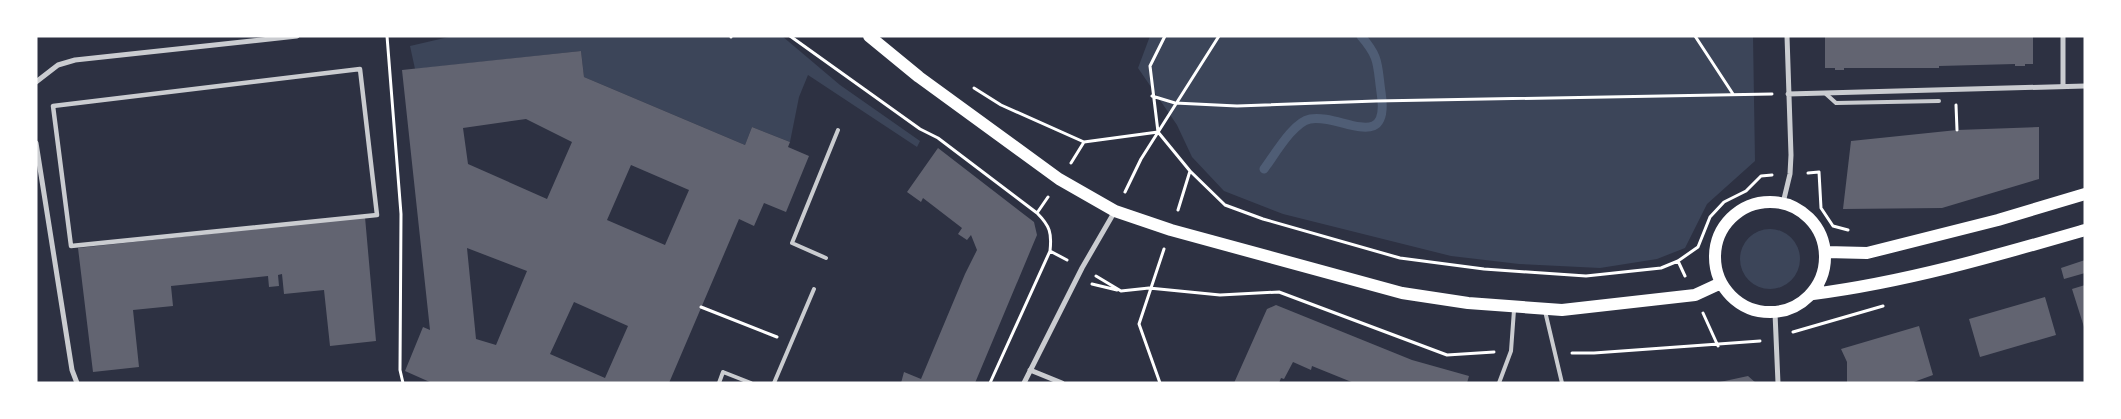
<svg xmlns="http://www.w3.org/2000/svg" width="2121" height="419" font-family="'Zilla Slab',serif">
<rect width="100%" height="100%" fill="#2d3142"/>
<path fill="#3c4559" d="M453,36h329l58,49 80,56 -3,6 -109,-72 -9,22 -9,45 -38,-15 -7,18 -161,-68 -3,-26 -166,18 -5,-23z
M1150,36h603l2,125 -48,43 -22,44 -28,11 -57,9 -81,-4 -68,-8 -168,-42 -59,-23 -32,-34 -15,-32 -39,-57z
M1740 259a30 30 0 1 1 60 0a30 30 0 1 1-60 0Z"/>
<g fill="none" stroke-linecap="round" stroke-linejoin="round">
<path stroke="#4f5d75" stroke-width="9" d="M1264,169c10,-13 29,-47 46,-50 30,-6 81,36 71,-27 -4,-28 -1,-34 -20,-56"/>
</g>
<path fill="#626471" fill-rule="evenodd" d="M1825,36h208v28h-8v2h-10v-2l-76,2v2h-95v2h-9v-2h-10z
M581,51l3,26 161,68 7,-18 38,15 -2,5 21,9 -23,56 -22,-9 -10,23 -15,-7 -70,164h-237l-27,-12 18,-44 7,3 -28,-260zM526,119l46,23 -25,57 -79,-35 -5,-36zM631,165l58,25 -24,55 -58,-25zM467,248l60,23 -31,74 -20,-6zM574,302l54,24 -23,52 -55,-24z
M2039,127v52l-97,29 -99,1 8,-68 106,-11z
M938,148l96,74 3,13 -62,148h-74l3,-11 17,7 44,-105 12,-24 -6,-15 -4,5 -9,-6 4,-6 -39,-30 -2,4 -14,-10z
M365,217l11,124 -46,5 -6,-56 -40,4 -2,-20 -4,1 1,11 -10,1 -1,-11 -97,10 2,20 -40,4 6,57 -46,5 -15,-124z
M2085,260v13l-21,6 -3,-11z
M2085,285v42h-1l-12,-38z
M2045,297l11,38 -76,22 -11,-38z
M1276,305l136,55 57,16 -2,7h-113l-42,-17 -1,4 -18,-8 -9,17 -3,-1 -2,5h-45l33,-74z
M1919,326l14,49 -22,8h-64v-21l-6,-13z
M1748,376l8,7h-36v-1z"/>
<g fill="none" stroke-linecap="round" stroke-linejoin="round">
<path stroke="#fff" stroke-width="3" d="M387,36l14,178 -1,156 3,13
M790,36l130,93 18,9 99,75c13,13 15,20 13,38l-60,132
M1165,36l-15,30 8,66 32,39 35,34 38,14 137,39 84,11 102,7 75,-8 17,-7 20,-14 12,-30 14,-15 22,-11 15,-15 11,-1
M1695,36l38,58
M731,37v-1
M974,88l27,17 83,37 74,-10
M1152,96l23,7 62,3 139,-5 396,-7
M1956,105l1,25
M1071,163l13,-21
M1808,173l11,-1 2,36 12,18 15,4
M1125,192l16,-33 78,-123
M1178,210l12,-39
M1037,213l11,-16
M1050,251l17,9
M1678,261l7,15
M1096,276l25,15 28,-3 71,7 59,-3 168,63 47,-3
M1092,284l25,6
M701,307l76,30
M1703,313l15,33
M1793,332l90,-26
M1572,353h22l166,-12
M1160,383l-21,-59 25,-75"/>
<path stroke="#caccd0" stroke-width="4" d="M1826,94l10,9 103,-2
M826,258l-34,-15 46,-113
M1545,311l17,72
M719,383l4,-11 28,11
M774,383l40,-94
M1499,383l12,-32 3,-41"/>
<path stroke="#caccd0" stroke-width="4.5" d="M360,69l17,146 -306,31 -18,-140z"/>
<path stroke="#caccd0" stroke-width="5" d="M2063,36v50
M36,82l22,-17 17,-5 222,-24
M1788,94l297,-8
M36,143l36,227 5,13
M1783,203l7,-29 1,-19 -4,-119
M1775,313l3,70
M1030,370l32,13
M1024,383l58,-115 33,-57"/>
<path stroke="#fff" stroke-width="12" d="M869,36l50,41 140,102 56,32 56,19 231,63 66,10 94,7 133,-15 26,-12
M1715 257a55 55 0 1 1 110 0a55 55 0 1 1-110 0Z
M1826,252l41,1 131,-33 87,-26
M1813,294c93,-12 182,-38 272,-64"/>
</g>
<rect width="2121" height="419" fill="none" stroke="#ffffff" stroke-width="75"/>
</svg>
